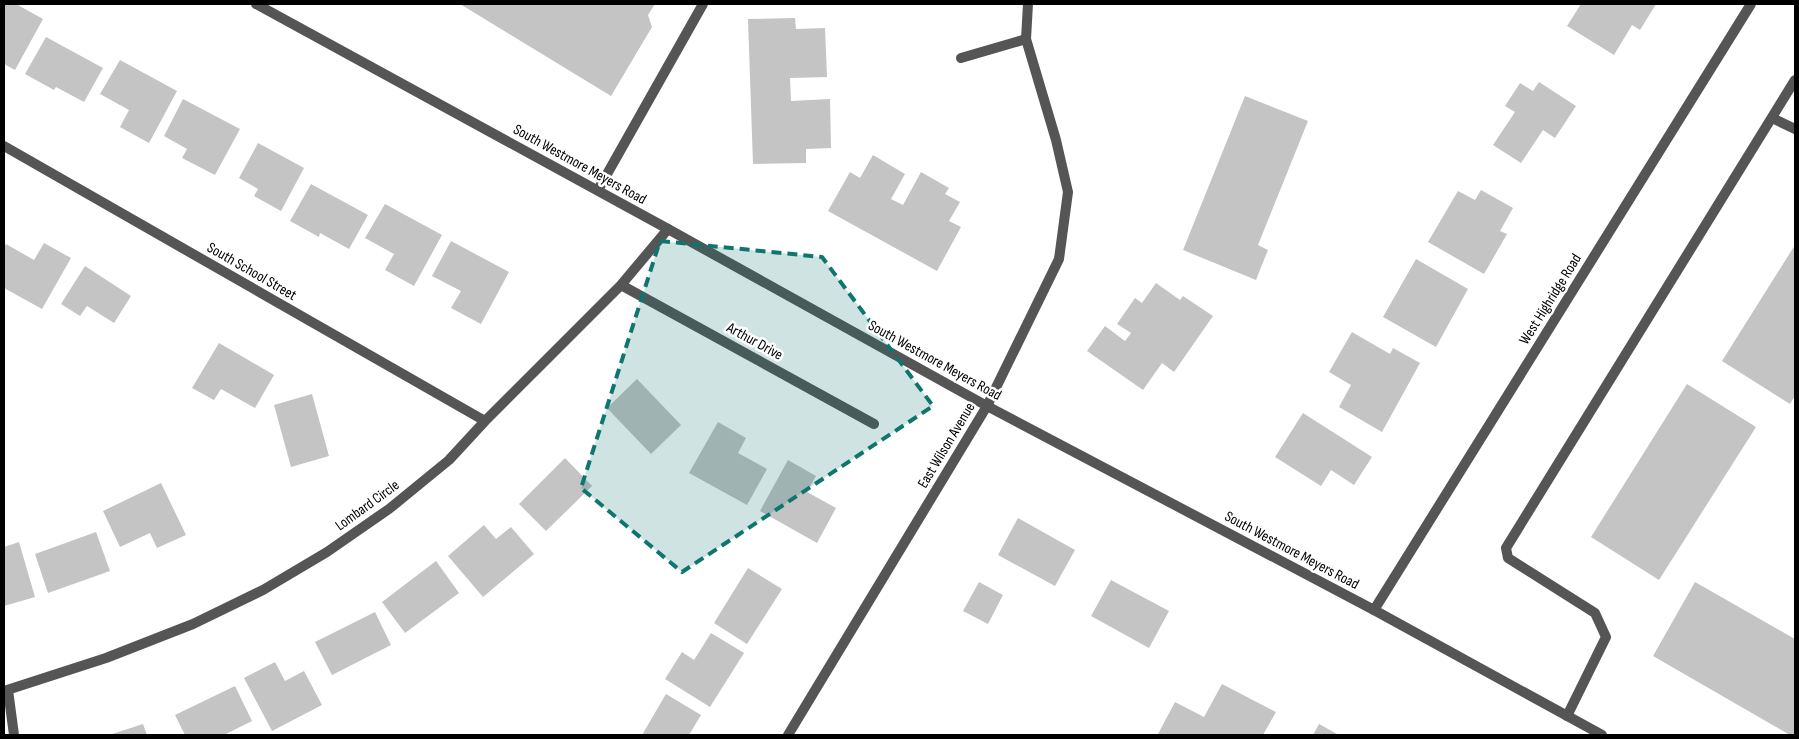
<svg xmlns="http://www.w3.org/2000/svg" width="1799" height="739" font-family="'Sofia Sans Condensed',sans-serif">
<rect width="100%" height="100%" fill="#fff"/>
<path fill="#c4c4c4" d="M4,4h12l27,15 -28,51 -11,-6z
M460,4h195l-7,11 4,12 -41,69z
M1581,4h75l-16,26 -8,-5 -18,30 -47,-29z
M795,18l1,11 29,-1 2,49 -37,1 1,23 39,-2 1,49 -25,1v14l-53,1 -5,-145z
M46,37l57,31 -19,34 -28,-15 -2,3 -29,-16z
M120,60l57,31 -28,52 -29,-16 9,-17 -29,-16z
M1539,82l37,24 -21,32 -12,-8 -22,33 -28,-18 22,-33 -10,-6 15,-23 13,8z
M1245,96l63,25 -50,124 10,5 -12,30 -73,-30z
M183,99l57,30 -25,46 -33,-17 5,-9 -23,-13z
M258,143l46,25 -23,43 -27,-15 4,-7 -19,-11z
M873,155l32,19 -14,25 12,6 18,-33 28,16 -4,6 15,8 -11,19 12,6 -24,44 -109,-60 22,-39 10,6z
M311,184l57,31 -19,34 -29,-16 -1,4 -29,-16z
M1481,190l32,18 -13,23 7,3 -23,40 -56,-32 30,-51 17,9z
M385,204l57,31 -28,51 -29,-16 9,-16 -29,-16z
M451,241l58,31 -28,52 -30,-16 10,-17 -29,-15z
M44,243l27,15 -29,51 -38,-21v-39l2,-5 28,16z
M1795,245v151l-5,8 -68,-43z
M1416,259l52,30 -32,58 -53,-30z
M85,266l46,30 -17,27 -27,-17 -7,10 -19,-12z
M1156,283l24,17 3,-4 30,20 -39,56 -12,-9 -19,27 -56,-39 18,-25 20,15 6,-8 -14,-9 18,-26 7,5z
M1352,332l38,22 3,-6 27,15 -38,69 -43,-25 12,-22 -22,-13z
M219,343l55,32 -19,33 -34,-19 -7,11 -22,-12z
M637,379l44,46 -30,29 -44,-46z
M1687,384l69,43 -97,153 -68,-43z
M312,394l17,62 -38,11 -17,-62z
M1303,413l69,44 -18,28 -23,-15 -10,16 -46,-29z
M718,422l28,16 -8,15 29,16 -20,36 -58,-32z
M565,458l27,28 -46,45 -27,-27z
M788,460l28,16 -9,16 29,16 -19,35 -57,-32z
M161,483l25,52 -29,13 -7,-15 -30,14 -17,-36z
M1018,518l57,32 -20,36 -57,-31z
M484,525l12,14 15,-12 23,27 -51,43 -35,-41z
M96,532l14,39 -62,22 -13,-39z
M19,542l16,55 -31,9v-59z
M436,561l23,32 -54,40 -23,-31z
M748,568l34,21 -35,55 -33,-21z
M1111,580l58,31 -20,37 -58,-32z
M979,582l24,13 -15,29 -25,-13z
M1695,582l100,57v96h-5l-137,-79z
M375,612l16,33 -59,30 -17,-33z
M711,633l33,20 -34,54 -45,-28 17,-27 12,8z
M275,662l10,19 19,-10 18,34 -50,26 -28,-53z
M1222,684l54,28 -13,23h-102l-3,-1 17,-32 29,15z
M235,686l17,35 -28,14h-39l-10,-20z
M666,694l35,21 -12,20h-47z
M143,724l4,11h-38z
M1319,724l20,11h-26z"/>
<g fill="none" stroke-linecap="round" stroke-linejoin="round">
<path stroke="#555" stroke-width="10" d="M961,58l65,-19
M1772,118l23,11
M598,190l105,-186
M1567,716l39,-79 -11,-24 -87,-55 -2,-10 289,-468"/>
<path stroke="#555" stroke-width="10" d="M4,146l481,275
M621,285l253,139
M987,406l72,-147 9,-67 -12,-52 -30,-101 2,-35
M1374,610l377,-606
M8,690l6,45
M4,691l102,-33 87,-34 70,-34 64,-38 62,-43 60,-49 36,-39 136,-136 47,-56"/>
<path stroke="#555" stroke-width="10" d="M256,4l412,225 319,177 387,204 228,125
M788,735l199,-329"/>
</g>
<path fill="#0f766e" fill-opacity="0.2" stroke="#0f766e" stroke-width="4" stroke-dasharray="10 6" stroke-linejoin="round" d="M660,241l162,16 111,149 -251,166 -101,-84z"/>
<g text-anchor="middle" stroke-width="5" stroke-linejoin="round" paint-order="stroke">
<g font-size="15" fill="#000" stroke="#fff">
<text transform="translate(580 164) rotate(29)" y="5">South Westmore Meyers Road</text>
<text transform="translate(252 271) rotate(30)" y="5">South School Street</text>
<text transform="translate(1550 299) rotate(-58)" y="5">West Highridge Road</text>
<text transform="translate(755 341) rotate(29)" y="5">Arthur Drive</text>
<text transform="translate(935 360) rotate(29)" y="5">South Westmore Meyers Road</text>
<text transform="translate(946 445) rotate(-59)" y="5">East Wilson Avenue</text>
<text transform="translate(367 505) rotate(-36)" y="5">Lombard Circle</text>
<text transform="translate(1292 550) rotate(28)" y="5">South Westmore Meyers Road</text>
</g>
</g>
<rect width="1799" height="739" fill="none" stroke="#000000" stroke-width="10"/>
</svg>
